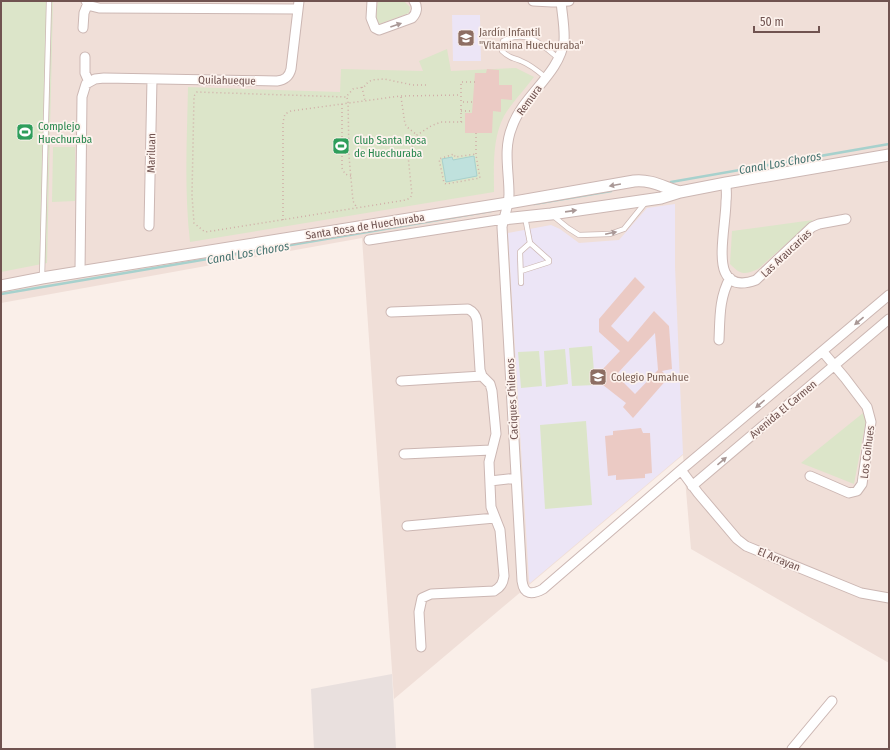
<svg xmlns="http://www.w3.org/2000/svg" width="890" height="750" font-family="'Fira Sans Condensed',sans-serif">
<rect width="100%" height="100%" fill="#faefe9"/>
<path fill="#f0dfd8" d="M1,1h888v662l-198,-114 -8,-94 -289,244 -32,-461 -361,65z"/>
<path fill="#e9e0de" d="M392,674l4,75h-82l-3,-60z"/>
<path fill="#ece5f6" d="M452,15h28l1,46h-28z
M675,204v63l8,187 -153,129 -1,-2 -21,-348 43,-8 9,4 19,14 40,-3 28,-32z"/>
<path fill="#dce5c9" d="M1,1h52l-6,262 -46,9z
M378,1h26l6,6 -1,6 -30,11 -4,-4z
M447,49l4,22 65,-3 18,9c-9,12 -23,27 -30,39 -12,23 -10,51 -10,76l-304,50c-6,-52 -3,-104 -2,-155l152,5 1,-23 82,2 -4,-10z
M53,147h22v54l-23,1z
M813,220l-55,49c-14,6 -17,6 -28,-5l2,-33z
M592,346l3,39 -23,1 -3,-38z
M565,349l3,35 -22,3 -2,-36z
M539,351l3,35 -21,2 -3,-36z
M863,413l3,8 -12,63 -53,-21z
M586,421l6,84 -47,4 -5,-84z"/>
<path fill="#bfe1dd" stroke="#a7d1cd" d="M474,156l3,20 -31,6 -4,-23 10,-2 1,3z"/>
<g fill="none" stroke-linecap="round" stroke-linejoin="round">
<path stroke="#a7d1cd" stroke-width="2.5" d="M671,182l218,-38
M534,204l77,-13
M1,294l490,-83"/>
</g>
<path fill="#ebcac4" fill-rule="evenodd" d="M487,69l12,1v15h13v15l-11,-1v13l-8,-1 -1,22h-27v-20h7l3,-40h11z
M635,277l10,10 -34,39 17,16 26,-31 15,15 3,43 -10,2 6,7 -35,40 -10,-11 3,-4 -23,-18 -2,-14 19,-20 -21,-19v-13zM655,333l3,37 -23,24 -19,-19z
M641,428l2,5h7l2,40 -7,1v4l-29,2v-5l-8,1 -3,-40 8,-1v-4z"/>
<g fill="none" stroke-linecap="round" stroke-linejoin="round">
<g stroke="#ccb7b3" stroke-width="6">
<path id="service" d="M545,77c-7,-6 -14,-12 -24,-16 -9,-4 -11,-2 -19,-10l1,-10c24,-12 37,2 55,17
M552,215l16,13 11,7 31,-1 14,-5 21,-26
M521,271l28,-9v-2l-19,-17
M42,278l7,-277
M521,283l-1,-31 10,-9 -5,-26"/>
</g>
<g stroke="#ccb7b3" stroke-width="11">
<path id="minor" d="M86,1l5,5 8,2 199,1
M372,1l-1,17 4,10 4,2 33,-12c5,-5 6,-11 2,-17
M533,1l19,1 17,-1
M561,1c1,13 4,27 3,40 -5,34 -41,54 -52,86 -9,22 -3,44 -3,67 0,11 -5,22 -7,33l20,354c2,14 10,14 21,8l138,-119
M83,28l1,-15 4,-10
M85,57v16l4,9
M726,183c0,6 1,12 0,18 0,19 -8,55 -1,71 6,14 20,12 31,8l56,-53 7,-3 27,-5
M149,226l3,-147
M369,240l135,-21
M80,271l2,-174 4,-13 9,-5 9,-1 173,3c8,-1 12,-4 14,-12l8,-68
M889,295l-208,175 17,23 39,46 9,7 115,47 28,5
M391,312l77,-3c6,3 8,6 9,12l3,49 2,6 8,8 2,7 4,43 -7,28 2,45 9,23 4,46c-1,7 -3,11 -10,15l-63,3 -9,4 -3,14 2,35
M719,340c1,-22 0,-42 11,-62
M401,381l81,-5
M404,454l87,-4
M810,476l39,17 8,-2 5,-7 9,-62 -4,-15 -22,-29 -22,-26
M490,481l26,-3
M692,486l197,-167
M407,526l88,-8
M792,749l40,-48"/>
</g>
<g stroke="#ccb7b3" stroke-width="13">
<path id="tertiary" d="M504,219l47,-5 110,-16 19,-6 46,-9 163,-28
M1,286l41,-8 466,-75 126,-22c17,-2 31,7 46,11"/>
</g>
<path stroke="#d0ada7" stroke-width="1.5" stroke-dasharray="1 3" stroke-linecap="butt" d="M426,85h-13l-29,-6 -12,1 -4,2 -4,5 -11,2 -7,8 -149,-5 -3,4 -2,99 2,28 11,9 7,-1 194,-31 4,-2 2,-3 -4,-40 9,-20 14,-9 10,-4h24
M362,87l3,14
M401,97l4,27 2,3 10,8
M347,98l1,2 1,56 4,45 4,7
M472,102h-11v-20h14
M342,104v64l3,6 6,2
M461,111h11
M461,122v-20
M476,133v22l4,23 -34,6 -2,-1 -5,-24 15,-5 1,3 21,-3
M283,220v-98l2,-8 6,-3 109,-15 61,-1"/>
<use href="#service" stroke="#fff" stroke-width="4.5"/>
<use href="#minor" stroke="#fff" stroke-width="9"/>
<use href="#tertiary" stroke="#fff" stroke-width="11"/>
</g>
<defs><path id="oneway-solid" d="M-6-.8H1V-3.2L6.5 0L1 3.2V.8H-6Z"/></defs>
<g fill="#a99896">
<use href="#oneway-solid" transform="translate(396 25) rotate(-19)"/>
<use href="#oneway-solid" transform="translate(615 185) rotate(170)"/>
<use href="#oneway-solid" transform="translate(571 211) rotate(-8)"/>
<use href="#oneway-solid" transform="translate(611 233) rotate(-12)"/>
<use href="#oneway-solid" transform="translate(859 321) rotate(140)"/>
<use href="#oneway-solid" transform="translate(760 404) rotate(140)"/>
<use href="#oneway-solid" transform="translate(722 461) rotate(-40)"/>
</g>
<defs>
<g id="school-square" transform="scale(0.9)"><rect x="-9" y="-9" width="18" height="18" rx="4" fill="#8d6e63" stroke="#fdf3ee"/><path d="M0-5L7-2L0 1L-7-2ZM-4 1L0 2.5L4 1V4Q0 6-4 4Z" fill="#fff"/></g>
<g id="stadium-square" transform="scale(0.9)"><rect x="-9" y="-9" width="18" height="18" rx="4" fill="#2e9e5b" stroke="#fdf3ee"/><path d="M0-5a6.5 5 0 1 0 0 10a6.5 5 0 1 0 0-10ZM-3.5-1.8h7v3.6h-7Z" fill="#fff"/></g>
</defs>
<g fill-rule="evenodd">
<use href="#school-square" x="466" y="38"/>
<use href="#stadium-square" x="25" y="132"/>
<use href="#stadium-square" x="341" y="146"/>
<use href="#school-square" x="598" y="377"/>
</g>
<g text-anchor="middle" stroke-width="3.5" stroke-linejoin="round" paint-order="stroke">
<g font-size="11" fill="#785e54" stroke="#fdf3ee" text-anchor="start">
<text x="479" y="36">Jardín Infantil<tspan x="479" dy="13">"Vitamina Huechuraba"</tspan></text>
<text x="611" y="381">Colegio Pumahue</text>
</g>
<g font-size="11" fill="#705350" stroke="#fdf3ee">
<text transform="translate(227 80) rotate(1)" y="4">Quilahueque</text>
<text transform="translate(529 100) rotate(-54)" y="4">Remura</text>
<text transform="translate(151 153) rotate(-89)" y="4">Mariluan</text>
<text transform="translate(365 226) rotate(-9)" y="4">Santa Rosa de Huechuraba</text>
<text transform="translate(786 253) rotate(-43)" y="4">Las Araucarias</text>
<text transform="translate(512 399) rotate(-93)" y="4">Caciques Chilenos</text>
<text transform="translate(783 409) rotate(-40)" y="4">Avenida El Carmen</text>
<text transform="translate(867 452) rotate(-83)" y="4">Los Coihues</text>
<text transform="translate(779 559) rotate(22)" y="4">El Arrayan</text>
</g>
<g font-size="11" fill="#27864d" stroke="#fdf3ee" text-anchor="start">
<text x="38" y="130">Complejo<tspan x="38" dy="13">Huechuraba</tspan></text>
<text x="354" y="144">Club Santa Rosa<tspan x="354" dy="13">de Huechuraba</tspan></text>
</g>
<g font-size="12" font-style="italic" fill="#467370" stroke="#fdf3ee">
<text transform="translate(780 163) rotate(-10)" y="4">Canal Los Choros</text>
<text transform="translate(248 253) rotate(-10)" y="4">Canal Los Choros</text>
</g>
</g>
<rect width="890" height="750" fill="none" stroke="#705350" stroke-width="4"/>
<path d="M754 26v6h65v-6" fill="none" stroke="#705350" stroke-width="2"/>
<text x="760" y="26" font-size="12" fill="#705350" stroke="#fdf3ee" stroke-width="3" paint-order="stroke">50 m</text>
</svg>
